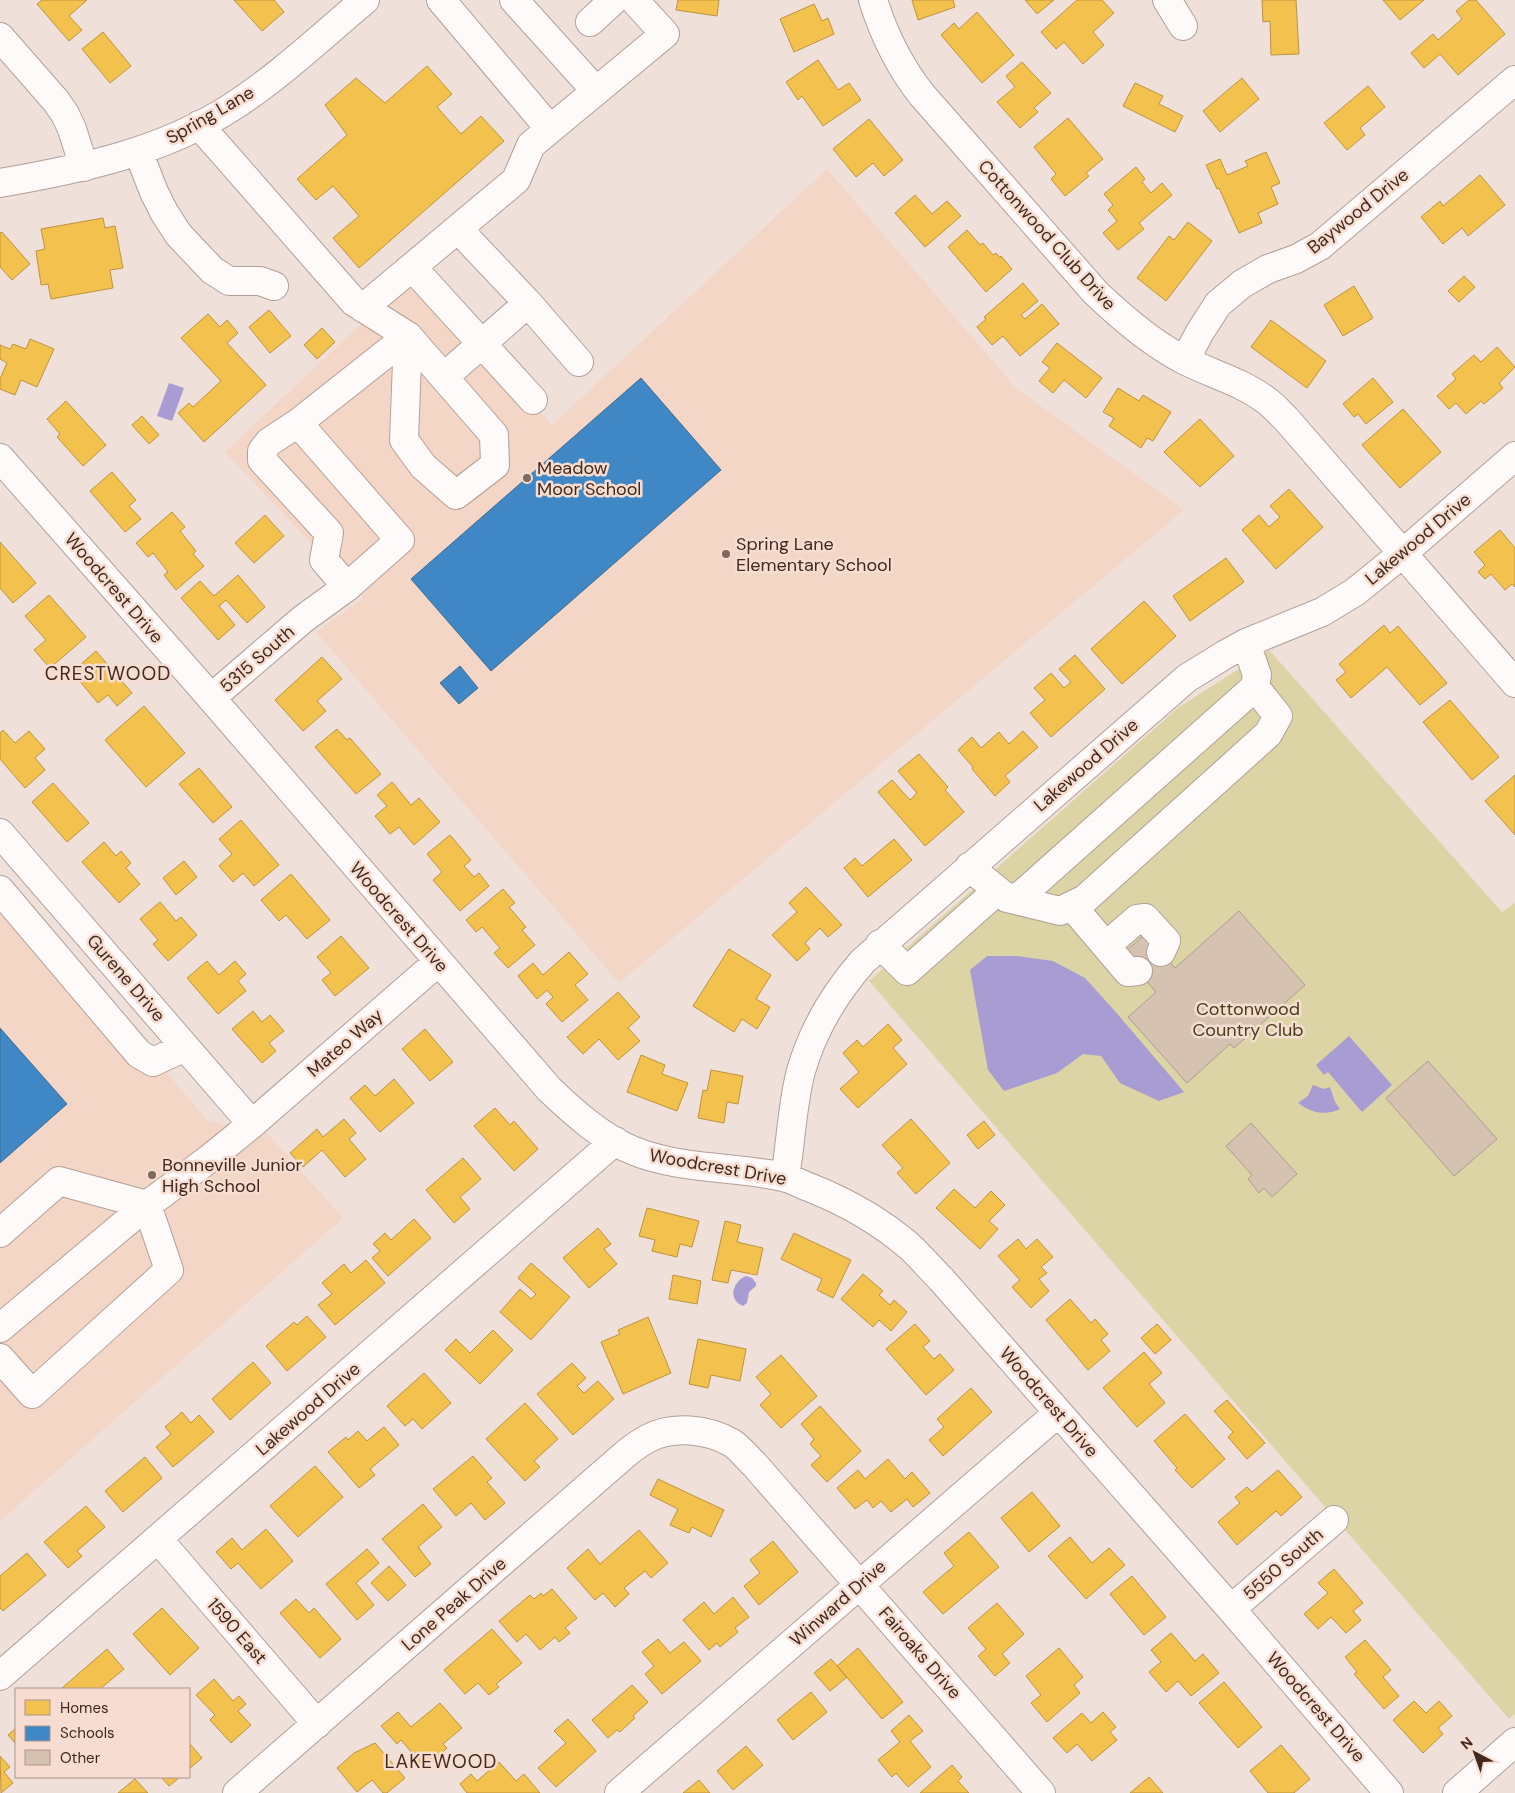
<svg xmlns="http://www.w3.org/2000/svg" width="1515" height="1793" font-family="'DM Sans',sans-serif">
<rect width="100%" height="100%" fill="#efe0d9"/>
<path fill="#f4d6c7" d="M827,169l189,219 168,122 -565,473 -303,-351 47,-34 -138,-146 188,-177 139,150z
M0,876l208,245 58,11 77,86 -343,303z"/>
<path fill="#dcd4a5" d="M1269,650l233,262 13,-9v811l-6,5 -640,-738 310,-274z"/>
<path fill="#a79dd3" d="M169,383l15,5 -12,33 -15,-5z
M987,956h30l36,5 32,17 29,32 70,82 -25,9 -39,-18 -19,-27 -18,-2 -26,19 -53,18 -16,-21 -18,-100z
M1349,1036l43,49 -30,27 -34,-40 -4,3 -8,-10z
M1313,1085l11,4 6,-2 5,15 5,7c-16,7 -28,4 -42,-6l10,-7z
M746,1276l6,2 4,5v3l-7,6 -2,11 -4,3c-16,-6 -10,-25 3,-30z"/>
<path fill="#f2c14e" stroke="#bd933f" d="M42,0h45l-18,16 13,14 -13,11 -32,-37z
M234,0h40l10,12 -22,19z
M678,0h41l-2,16 -41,-6z
M912,0h41l2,7 -37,13z
M1025,0h29l-17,14z
M1077,0h25l12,13 -21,19 11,13 -21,19 -19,-22 -8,7 -15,-17z
M1262,0h34l3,54 -28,1 -1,-34 -7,1z
M1383,0h41l-24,20z
M1469,0h7l29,34 -47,41 -18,-21 -16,14 -13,-15 22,-19 5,6 24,-21 -6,-8z
M814,4l8,17 6,-3 6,16 -40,18 -14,-33z
M977,12l37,43 -32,28 -41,-48 13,-12 5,6z
M103,32l28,34 -21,17 -28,-34z
M818,60l20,30 11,-7 12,17 -38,26 -21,-30 -4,4 -12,-18z
M1022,62l29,31 -17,15 4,4 -18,16 -23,-26 18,-15 -9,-11z
M427,66l25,28 -15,13 24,27 20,-18 23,25 -145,127 -26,-30 26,-22 -26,-30 -17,14 -19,-21 50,-44 -22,-30 31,-27 29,25z
M1242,78l17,21 -39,33 -17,-21z
M1135,83l28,13 -4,8 24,12 -8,16 -52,-26z
M1368,86l17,21 -25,21 5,7 -18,15 -23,-27z
M1068,118l35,41 -17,14 3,3 -24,20 -14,-17 5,-5 -22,-27z
M869,119l34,41 -19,16 -11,-13 -17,14 -23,-28z
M1266,152l14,31 -9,4 7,17 -20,9 4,10 -23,10 -20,-45 -2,1 -11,-24 14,-6 7,16 21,-9 -3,-5z
M1136,167l9,12 -3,3 9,11 11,-10 10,12 -33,28 5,6 -26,21 -15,-17 14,-12 -9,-11 5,-5 -9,-11z
M1480,175l25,30 -37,31 -6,-8 -19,16 -22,-27 19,-16 3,5z
M915,195l17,19 15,-13 14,15 -36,31 -30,-34z
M103,218l2,10 10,-2 8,42 -13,2 3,18 -62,11 -3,-15 -7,1 -5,-34 9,-2 -4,-20z
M1188,222l24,19 -46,60 -29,-23 32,-42 5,4z
M967,230l13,15 3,-2 10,12 3,-2 4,5 1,-2 11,13 -26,23 -38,-45z
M2,232l28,32 -18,16 -12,-13v-34z
M1464,276l11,11 -16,15 -11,-11z
M1023,283l15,18 -17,14 4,4 17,-15 17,20 -39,32 -17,-20 -11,9 -15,-18 9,-8 -2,-2z
M1354,286l19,32 -30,18 -19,-31z
M269,310l22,26 -21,17 -21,-26z
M208,314l12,13 7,-7 11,13 -11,10 39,42 -62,57 -26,-29 11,-10 4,4 28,-26 -40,-43z
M1271,320l55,41 -19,27 -56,-41z
M322,328l13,14 -18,17 -13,-14z
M30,339l24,10 -17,38 -16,-7 -6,15 -15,-6v-10l7,-16 -7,-4v-14l10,4 3,-5 13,5z
M1057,343l45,35 -16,20 -22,-18 -11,13 -14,-12 11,-13 -8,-6z
M1497,347l18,20 -16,16 4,5 -19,16 -3,-3 -15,13 -10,-11 -7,6 -12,-13 19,-17 -4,-5 22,-19 7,7z
M1373,378l20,24 -27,22 -8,-10 -4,3 -11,-13z
M1118,388l21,13 4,-6 28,17 -18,29 -6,-3 -6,10 -32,-22 5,-8 -11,-6z
M66,401l40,44 -23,21 -26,-29 3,-3 -13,-15z
M1403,409l38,43 -41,36 -38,-43z
M142,416l17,19 -10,9 -17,-19z
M1200,419l34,37 -34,31 -36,-35z
M112,472l24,28 -7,6 12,13 -16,13 -35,-41z
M1289,489l34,38 -47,42 -34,-39 17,-15 10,12 11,-10 -10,-11z
M172,512l13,15 -5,4 16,20 -3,3 11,12 -28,24 -12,-15 4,-3 -15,-19 -5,4 -12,-14z
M265,515l19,21 -30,27 -19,-20z
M1500,530l15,18v39l-3,-3 -7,6 -14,-16 -6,5 -7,-7 7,-7 -11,-13z
M0,542l36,41 -23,20 -13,-15z
M1226,558l18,24 -54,39 -17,-25z
M238,575l27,32 -18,16 -21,-23 -7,6 16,19 -17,15 -37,-42 19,-17 14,15z
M49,595l37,42 -36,31 -16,-18 12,-10 -21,-24z
M1144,601l32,35 -54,48 -31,-35z
M1384,625l6,8 8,-7 49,57 -27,22 -33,-38 -36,31 -15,-18 10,-8 -7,-8z
M96,651l36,42 -15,13 -9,-11 -10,8 -26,-31z
M1075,655l30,34 -54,48 -21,-24 15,-13 -11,-12 17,-15 13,15 7,-6 -12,-13z
M322,657l20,22 -25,22 9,10 -23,20 -28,-31z
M1450,700l49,57 -27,23 -49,-58z
M144,706l41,47 -39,34 -41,-47z
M337,729l10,11 3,-2 31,36 -25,20 -41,-47z
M3,730l12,13 14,-12 16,18 -10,9 10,12 -20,18 -25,-29v-26z
M1023,731l15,16 -33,29 5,6 -15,14 -23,-27 1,-2 -15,-17 14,-13 9,11 18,-16 10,12z
M919,754l29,33 -3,3 19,22 -39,34 -47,-54 14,-12 18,20 7,-7 -19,-22z
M199,768l33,39 -19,16 -34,-39z
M1515,775v60l-30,-34z
M392,782l19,23 8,-7 21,24 -26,23 -15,-18 -9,7 -15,-18 12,-10 -10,-11z
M53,783l36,40 -22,19 -35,-40z
M241,820l38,45 -25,21 -11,-13 -10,9 -14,-16 13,-12 -13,-15z
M450,835l21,25 -7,6 10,11 5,-4 10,13 -29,25 -27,-31 9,-8 -15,-18z
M894,839l18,21 -44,37 -24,-29 11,-10 7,8z
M104,842l12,14 5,-5 10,12 -5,5 14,16 -21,19 -37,-41z
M184,861l13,16 -21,18 -13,-17z
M291,874l39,46 -23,19 -21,-24 -7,6 -18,-21z
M806,887l36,38 -14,12 -8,-9 -15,15 5,6 -13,12 -25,-26 25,-23 -8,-9z
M503,889l12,14 -6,4 17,20 -4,3 13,15 -27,23 -14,-15 6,-5 -18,-21 -6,5 -10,-12z
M160,902l16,19 5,-4 16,18 -29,26 -15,-17 5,-4 -18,-21z
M341,936l28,32 -34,28 -13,-16 9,-7 -14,-16z
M729,949l42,26 -15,24 14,8 -13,22 -15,-10 -8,13 -41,-26z
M569,952l19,22 -13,11 13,15 -26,22 -16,-18 7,-7 -6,-7 -10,9 -19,-23 15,-13 10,12z
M207,961l12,14 16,-14 11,13 -8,7 8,10 -28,23 -31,-36z
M618,992l22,25 -12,11 12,13 -22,19 -19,-21 -16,15 -16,-17z
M253,1011l9,11 8,-7 14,16 -15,12 7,8 -14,12 -30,-34z
M888,1024l14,16 -9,8 14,16 -49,44 -18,-19 19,-17 -16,-19 14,-13 6,7z
M425,1029l28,33 -23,19 -28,-32z
M641,1055l24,10 -3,9 26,9 -11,28 -50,-19z
M711,1070l32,6 -5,28 -11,-2 -3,21 -26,-5 5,-28 4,1z
M394,1079l20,24 -34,29 -30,-34 15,-13 10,11z
M495,1108l15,17 4,-4 24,28 -24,22 -40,-45z
M344,1119l12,14 -7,6 17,20 -21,18 -23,-27 -19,17 -13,-14 27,-24 6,8z
M911,1119l39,44 -34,31 -19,-21 6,-5 -21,-23z
M984,1121l11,14 -17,14 -11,-14z
M463,1158l18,21 -21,18 10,12 -16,14 -28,-33z
M954,1189l21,19 16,-17 14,14 -16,16 9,8 -18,20 -44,-41z
M647,1208l52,13 -7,26 -12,-3 -3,13 -25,-6 3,-11 -16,-4z
M414,1219l17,19 -43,38 -16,-18 8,-7 -7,-7 12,-11 6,7z
M725,1221l16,4 -4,17 26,6 -6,27 -26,-5 -3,13 -16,-3z
M598,1228l13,16 -7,5 13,15 -28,24 -26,-30z
M794,1233l57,27 -18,38 -16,-8 5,-11 -41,-20z
M1018,1239l8,10 11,-10 16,18 -12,10 6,6 -8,6 10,12 -18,17 -19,-21 8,-7 -22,-24z
M366,1260l19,23 -50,42 -17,-20 14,-11 -10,-11 22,-19 7,9z
M531,1263l39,34 -39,43 -31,-28 20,-23 11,10 5,-5 -18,-16z
M863,1274l20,17 -4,4 11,10 4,-5 13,12 -16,19 -12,-11 -6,7 -32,-28z
M673,1275l28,6 -4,23 -28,-5z
M1070,1299l21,24 4,-4 13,15 -7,6 9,11 -22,19 -42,-50z
M307,1316l19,21 -39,34 -21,-25 28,-24 3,3z
M648,1317l23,56 -48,21 -22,-52 19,-8 -2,-4z
M915,1324l15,17 -7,6 11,12 6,-5 14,16 -28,25 -40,-46z
M1157,1324l14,16 -16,14 -14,-16z
M493,1330l20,20 -33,34 -35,-34 11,-11 14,14z
M698,1339l48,10 -6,32 -29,-6 -3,13 -19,-4z
M1144,1352l18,21 -13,11 16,19 -28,24 -34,-39z
M781,1355l36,41 -36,32 -21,-23 11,-11 -15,-17z
M253,1362l18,21 -41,37 -18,-21z
M572,1363l14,15 -9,8 7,7 14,-12 16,18 -41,36 -36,-41z
M424,1373l27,30 -29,26 -9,-10 -8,7 -18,-20z
M971,1388l21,24 -49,44 -14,-16 15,-13 -7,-8z
M1227,1400l38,43 -18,16 -19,-22 5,-5 -19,-21z
M525,1403l33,36 -24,22 6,6 -15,14 -39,-42z
M820,1406l41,45 -34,31 -16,-17 10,-9 -11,-12 4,-5 -13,-15z
M182,1412l9,11 8,-8 15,17 -41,35 -17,-20 15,-13 -6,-7z
M1185,1414l40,45 -33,29 -17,-18 2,-2 -23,-27z
M384,1427l15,18 -29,24 5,6 -16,13 -31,-36 18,-15 2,3 10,-9 9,10z
M473,1456l19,22 -5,4 18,21 -20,17 -14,-17 -15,13 -23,-27z
M145,1457l17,21 -39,34 -18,-21z
M888,1459l17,20 7,-7 18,21 -17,14 -6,-8 -16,13 -10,-11 -8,7 -6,-8 -12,9 -18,-21 21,-18 7,9z
M315,1466l28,31 -45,40 -28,-31z
M1278,1470l24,27 -21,19 -5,-5 -39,34 -19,-23 22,-19 -5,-6 12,-10 5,5z
M658,1479l66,31 -13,27 -19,-10 -3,6 -19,-8 8,-16 -28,-14z
M1032,1492l28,34 -31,26 -28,-34z
M423,1504l19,23 -24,20 13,17 -16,13 -33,-38z
M86,1506l19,21 -28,24 5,5 -14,12 -24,-26z
M266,1529l27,32 -32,28 -23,-26 -7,6 -15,-17 16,-14 10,12z
M639,1530l29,33 -17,15 -6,-7 -21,17 5,6 -14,13 -12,-14 -8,7 -28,-32 21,-19 12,15z
M969,1532l30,35 -56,47 -20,-22 31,-26 -10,-13z
M1070,1537l22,26 17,-15 16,17 -39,34 -38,-43z
M773,1541l25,31 -39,33 -15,-19 16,-13 -10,-13z
M367,1549l12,14 -23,20 18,22 -17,15 -31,-36z
M27,1553l19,22 -43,36 -3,-3v-32z
M389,1566l17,19 -18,16 -17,-18z
M1334,1569l29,34 -10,8 8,9 -15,13 -15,-16 -13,12 -14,-15 24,-21 -10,-10z
M1132,1576l34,41 -22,18 -34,-41z
M552,1589l25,29 -12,10 5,5 -11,9 -4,-5 -15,13 -14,-16 -9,8 -18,-21 31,-26 4,4 7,-6 2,3z
M733,1597l16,20 -14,11 3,4 -18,15 -3,-4 -8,7 -26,-30 21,-18 10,12z
M296,1599l13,14 5,-5 27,31 -21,19 -40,-45z
M997,1603l27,31 -22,20 8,9 -15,13 -17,-20 8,-7 -18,-21z
M162,1608l37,40 -29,27 -37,-41z
M492,1629l30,34 -26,21 3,3 -10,8 -11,-12 -13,11 -21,-24z
M1171,1633l24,28 8,-7 16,19 -28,23 -13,-15 -12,11 -17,-20 12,-10 -10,-12z
M658,1639l12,14 14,-11 17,19 -39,33 -17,-20 9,-8 -12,-14z
M1365,1640l26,30 -8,7 16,19 -15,13 -30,-35 3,-2 -12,-15z
M858,1648l45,54 -21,17 -45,-53z
M1059,1648l24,29 -9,8 6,8 -33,29 -16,-19 10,-8 -15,-19z
M107,1649l17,20 -24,20h-37l-1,-1z
M831,1659l16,18 -17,14 -16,-18z
M214,1679l19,22 6,-5 7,8 -8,7 13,14 -20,18 -21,-23 5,-5 -19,-20z
M1224,1682l38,45 -24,21 -39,-45z
M632,1685l16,17 -15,14 2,2 -15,14 -3,-2 -9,8 -16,-18z
M811,1692l16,20 -34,28 -16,-20z
M1414,1701l12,12 13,-12 13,15 -14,12 5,6 -20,19 -30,-33z
M440,1703l22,25 -19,16 4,4 -22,20 -24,-28 -4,4 -16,-18 17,-14 13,15z
M1103,1712l13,15 -6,5 7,8 -25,21 -15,-17 -10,9 -14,-15 29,-25 9,10z
M909,1715l14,16 -13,10 21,26 -23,20 -12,-14 -4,4 -14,-17 22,-18 -9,-11z
M568,1719l28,32 -40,36 -18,-19 28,-25 -12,-12z
M16,1728v16l-8,-9z
M189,1743l13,15 -13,11z
M375,1743l30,35 -18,15h-4l-11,-13 -15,12 -20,-24 17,-15z
M1281,1745l29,34 -16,14h-26l-18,-22z
M746,1746l17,19 -30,25 -16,-19z
M0,1756l10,11 -6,5 9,11 -12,10z
M499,1762l17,19 8,-7 16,19h-73l-7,-9 11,-10 6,7z
M952,1765l10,12 -4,4 11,12h-49z
M161,1777h19l-11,9z
M1149,1777l14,16h-33z
M135,1779l13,14h-30z
M699,1780l11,13h-27z"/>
<path fill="#3f88c5" stroke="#406c93" d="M641,378l80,92 -230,201 -80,-92z
M460,666l18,22 -19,16 -19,-21z
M0,1028l67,76 -67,59z"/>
<path fill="#d5c2b0" stroke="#ac9d91" d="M1239,911l66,74 -71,63 -4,-4 -43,39 -59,-66 28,-25 -33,-38 22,-20 30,34z
M1428,1061l69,78 -43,37 -68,-78z
M1251,1123l46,51 -25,23 -8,-9 -5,5 -11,-14 4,-4 -26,-29z"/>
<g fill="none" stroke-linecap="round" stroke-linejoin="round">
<g stroke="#b2a098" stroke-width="30">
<path id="minor" d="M441,0l109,129
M514,0l82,91
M873,0c11,35 26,66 49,95l173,197c27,26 56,51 89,68 27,14 59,22 83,41 7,5 13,12 20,19l228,263
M1167,0l16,26
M590,22l24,-22
M0,37l56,64 9,13 7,15 12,38
M199,125l155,177 54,34 86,99 1,30 -39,30 -33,-29 -19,-26 4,-104 -110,87 -29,19 -7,9v9l67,73 -5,27 23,27
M138,151l16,41 10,20 14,22 34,36 17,11h31l14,5
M0,183c81,-14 162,-31 232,-76 48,-31 90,-71 133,-107
M458,229l70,74
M412,267l121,133
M363,308l153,-128 15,-35 134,-111 -31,-34
M1185,360l15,-28 18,-28 24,-20 26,-15 28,-10 24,-13 195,-166
M444,377l84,-74 51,59
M0,458l199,226 350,405c24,23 54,50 85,62 48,19 100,15 149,26 10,2 19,8 28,11 35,14 70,34 98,58 11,10 21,22 32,33l290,330 158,184
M211,698l92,-79 44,-32 53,-47 -102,-117
M0,833l252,291
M969,867l38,31 53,13 25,-12 183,-165 10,-18 -23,-29
M0,890l139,164 14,8 32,-15
M1007,898l12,-1 236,-210 2,-12 -11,-32
M1072,906l56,66 10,-1
M880,944l27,27 90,-80
M1107,945l30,-26 8,-1 21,23 -5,11
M785,1177c6,-34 7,-73 16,-106 12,-42 34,-78 62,-110l324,-283 39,-24 20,-11 76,-31 33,-20 47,-38 113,-98
M0,1233l59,-52 88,24
M0,1328l147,-123 62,-46 43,-35 186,-162
M0,1358l32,36 137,-124 -22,-65
M158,1539l159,185
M1231,1609l103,-89
M0,1676l615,-535
M237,1793l385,-336c8,-7 16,-13 25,-18 25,-14 61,-10 85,4 8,5 15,15 22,21l287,329
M619,1793l439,-380"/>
</g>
<g stroke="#b2a098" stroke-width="30">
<path id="major" d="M1457,1793l58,-51"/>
</g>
<use href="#minor" stroke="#fdfaf9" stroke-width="28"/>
<use href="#major" stroke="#fdfaf9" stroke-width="28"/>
</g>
<g fill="#7e695f" stroke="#f7ddd1" stroke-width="2">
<circle cx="527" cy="478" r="5"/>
<circle cx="726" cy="554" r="5"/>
<circle cx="152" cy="1175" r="5"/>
</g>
<g text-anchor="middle" stroke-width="5" stroke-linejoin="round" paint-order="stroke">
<g font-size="18" fill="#41291d" stroke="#f7ddd1">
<text transform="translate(210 115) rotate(-30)" y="6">Spring Lane</text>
<text transform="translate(1358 211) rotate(-39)" y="6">Baywood Drive</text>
<text transform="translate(1047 235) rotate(48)" y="6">Cottonwood Club Drive</text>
<text transform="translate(1418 539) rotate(-40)" y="6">Lakewood Drive</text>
<text transform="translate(114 588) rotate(49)" y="6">Woodcrest Drive</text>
<text transform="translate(257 659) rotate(-41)" y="6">5315 South</text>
<text transform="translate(1086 765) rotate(-41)" y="6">Lakewood Drive</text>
<text transform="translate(399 917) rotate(49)" y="6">Woodcrest Drive</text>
<text transform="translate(126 978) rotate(49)" y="6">Gurene Drive</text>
<text transform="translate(345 1043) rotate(-41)" y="6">Mateo Way</text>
<text transform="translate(718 1167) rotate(10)" y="6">Woodcrest Drive</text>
<text transform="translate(1049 1402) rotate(49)" y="6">Woodcrest Drive</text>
<text transform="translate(308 1409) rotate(-41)" y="6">Lakewood Drive</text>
<text transform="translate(1283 1564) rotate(-41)" y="6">5550 South</text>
<text transform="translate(838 1603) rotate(-41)" y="6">Winward Drive</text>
<text transform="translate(454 1604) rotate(-41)" y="6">Lone Peak Drive</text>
<text transform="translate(237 1631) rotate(49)" y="6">1590 East</text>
<text transform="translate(920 1653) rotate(49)" y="6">Fairoaks Drive</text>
<text transform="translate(1316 1707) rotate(49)" y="6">Woodcrest Drive</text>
</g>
<g font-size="18" fill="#41291d" stroke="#f7ddd1" text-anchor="start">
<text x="537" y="474">Meadow<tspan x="537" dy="21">Moor School</tspan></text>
<text x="736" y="550">Spring Lane<tspan x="736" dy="21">Elementary School</tspan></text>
<text x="162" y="1171">Bonneville Junior<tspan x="162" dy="21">High School</tspan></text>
</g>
<g font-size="18" fill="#434219" stroke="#f7ddd1">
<text x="1248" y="1015">Cottonwood<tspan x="1248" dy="21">Country Club</tspan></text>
</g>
<g font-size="19" letter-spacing="1" fill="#41291d" stroke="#f7ddd1">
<text x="108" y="680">CRESTWOOD</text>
<text x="441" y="1768">LAKEWOOD</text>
</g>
</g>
<rect x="15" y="1688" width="175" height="90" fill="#f7ddd1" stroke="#ae9589"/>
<rect x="25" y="1700" width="25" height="15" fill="#f2c14e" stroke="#ae9589"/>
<text x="60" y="1713" font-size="15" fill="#41291d">Homes</text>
<rect x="25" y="1726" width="25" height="15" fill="#3f88c5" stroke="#ae9589"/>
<text x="60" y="1738" font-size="15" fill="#41291d">Schools</text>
<rect x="25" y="1750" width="25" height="15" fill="#d5c2b0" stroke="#ae9589"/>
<text x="60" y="1763" font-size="15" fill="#41291d">Other</text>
<g transform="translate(1475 1753) rotate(319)" stroke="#f7ddd1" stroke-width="4" paint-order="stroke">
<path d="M0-4L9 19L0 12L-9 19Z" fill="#41291d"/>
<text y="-8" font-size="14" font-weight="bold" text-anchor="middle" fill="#41291d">N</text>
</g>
</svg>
